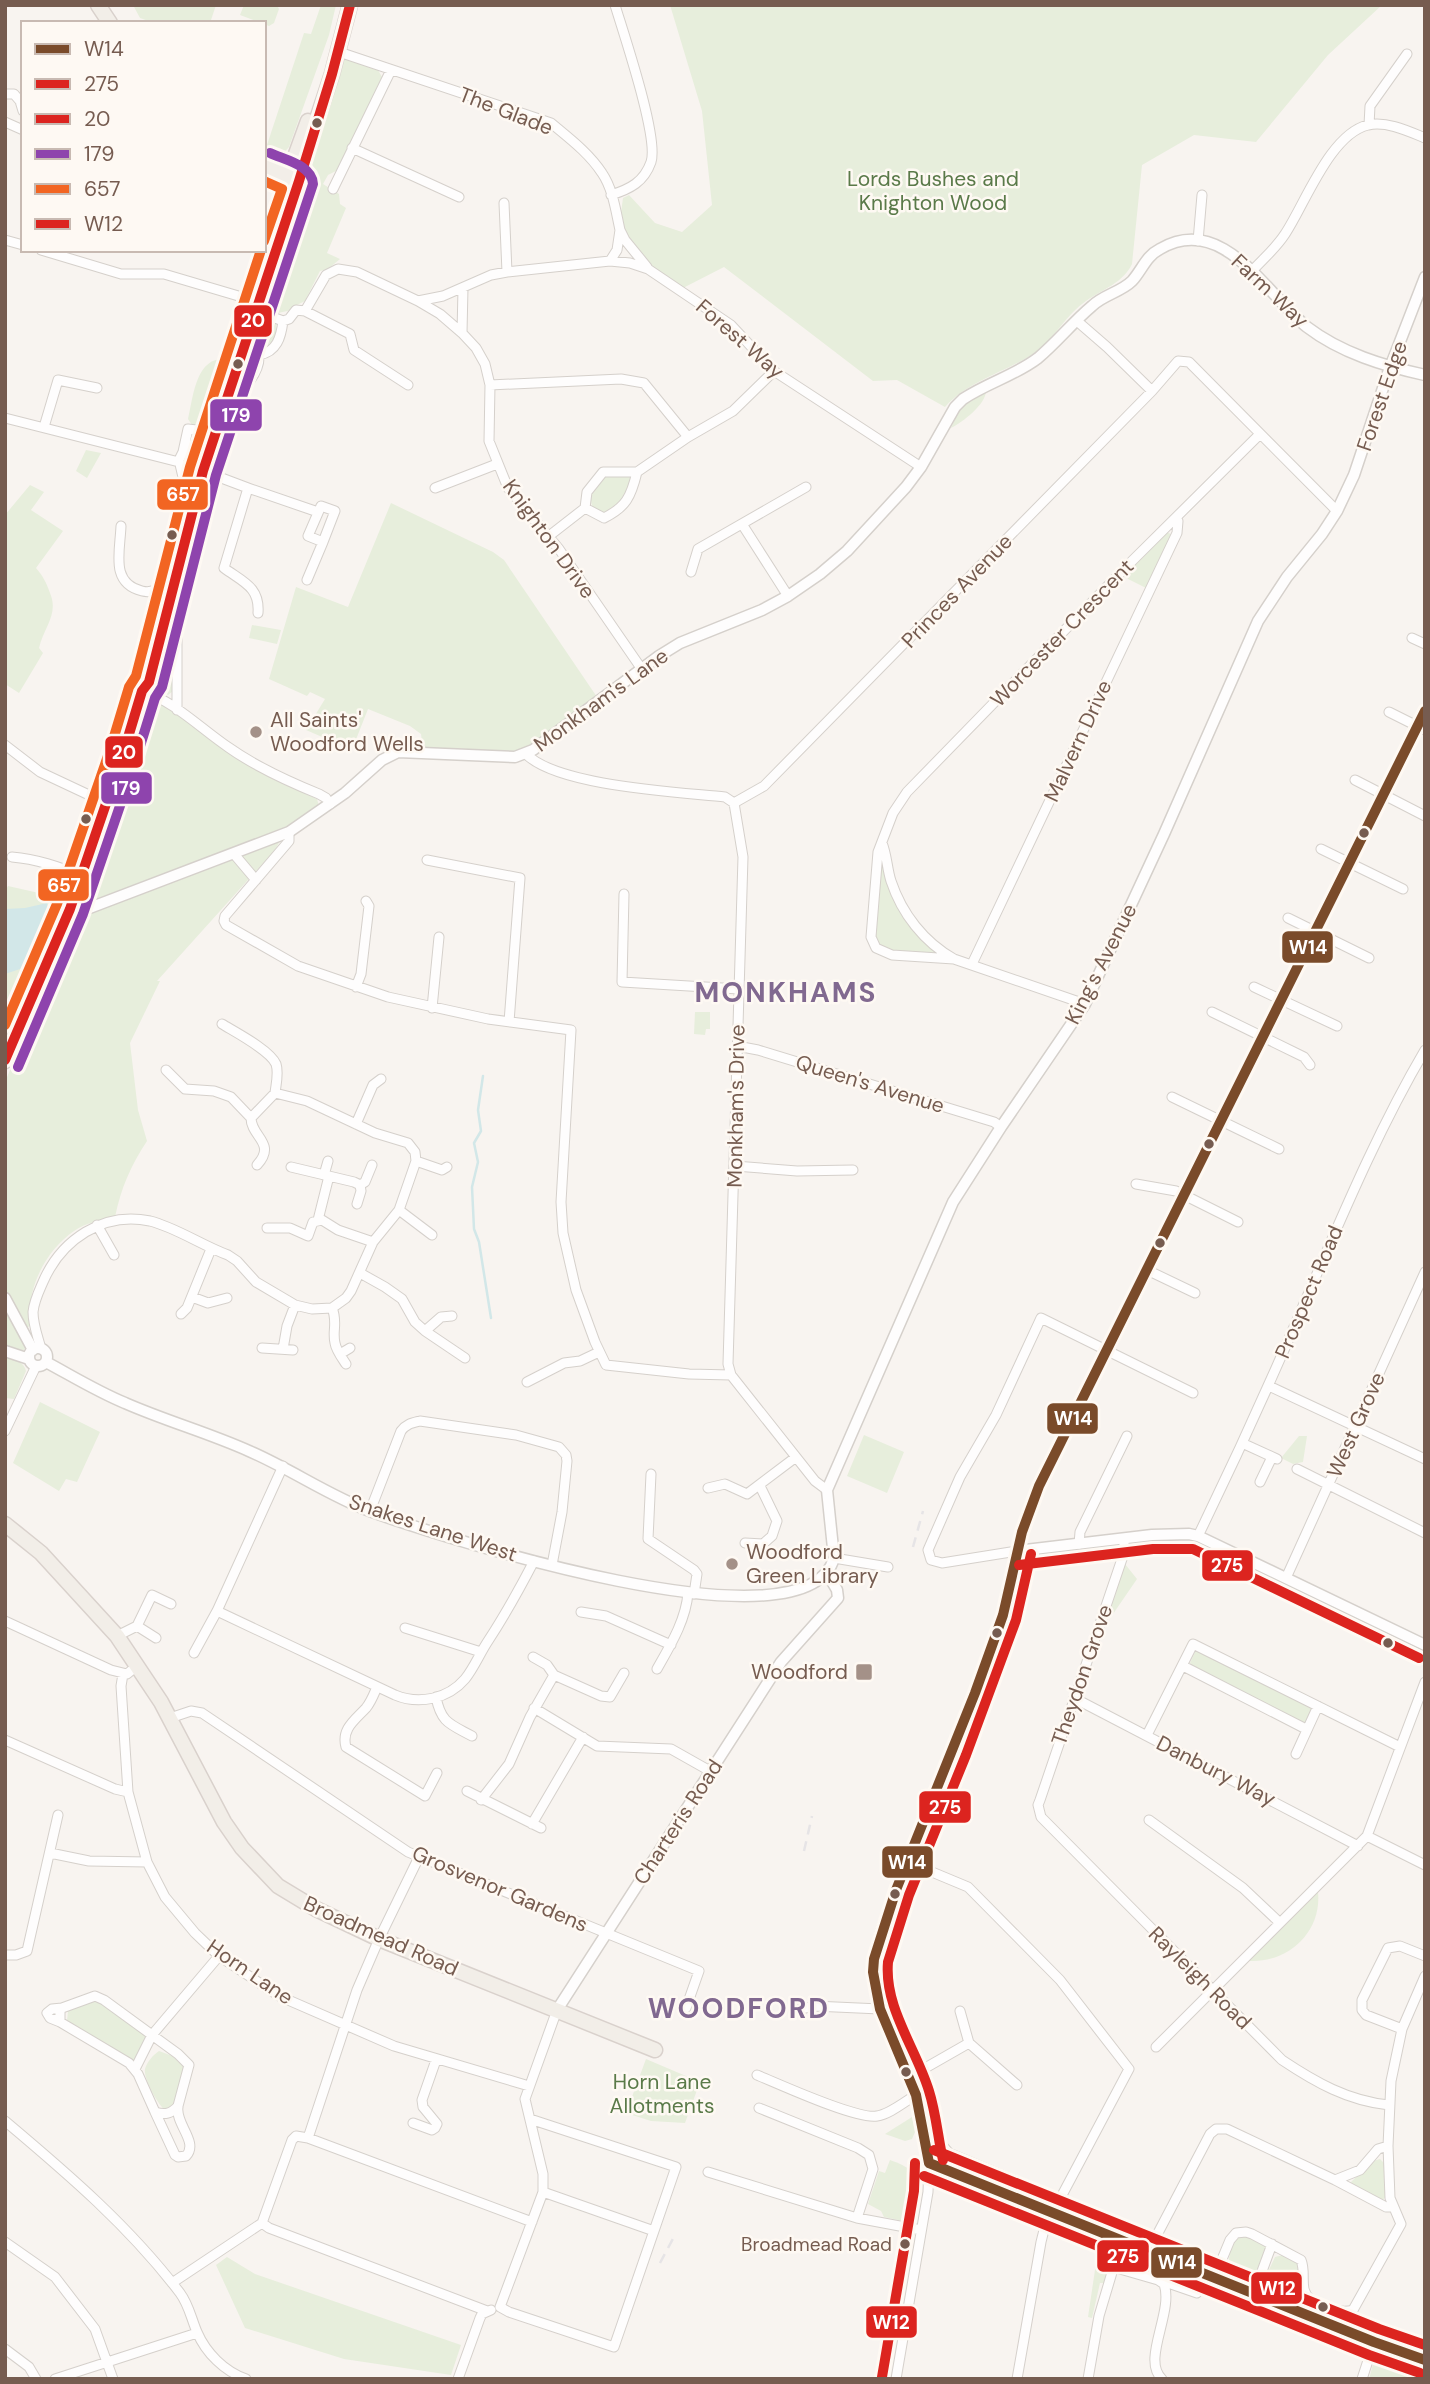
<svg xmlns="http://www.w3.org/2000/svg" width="1430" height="2384" font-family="'DM Sans',sans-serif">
<rect width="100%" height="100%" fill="#f8f4f0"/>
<path fill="#e7eedc" d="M133,5h83l-6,18h-56l-14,-5z
M244,5h33l2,4 -5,14 -5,3 -29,-11z
M321,5h15l-7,30 -40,112 -8,9 -17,-2 40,-121 7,1z
M670,5h712l-54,50 -72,87 -62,-7 -52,30 -10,99c-9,19 -29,25 -46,37 -19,13 -31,36 -49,50 -29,21 -68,29 -92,56l-48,-27 -24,1 -149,-114 -41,21 -34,-23 -27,-35 -1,-17 2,-15 6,-3 26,28 27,9 30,-27 -10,-94z
M343,57l35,13 4,7 -44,93 -10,5 -5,9 16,10 1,10 6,4 -19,45 13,6 -12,10 -8,2 -15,30 -10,5 -3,4 -14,3 -17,-8z
M259,317l17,7c1,8 0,18 -8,23l-9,-9 -4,-13z
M220,359l2,2 -24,65 -6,-1 -4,-6c5,-20 7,-57 32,-60z
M986,391c0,13 -23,31 -35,37l9,-20z
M86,450l15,3 -14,25 -11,-7z
M607,475h23l4,3c-5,10 -10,23 -19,29 -9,8 -25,7 -24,-9 0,-9 10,-16 16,-23z
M30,485l14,7 -13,18 32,21 -27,37c7,8 10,14 14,25 9,21 -6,34 -11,55l4,5 -24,40 -14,-9v-169z
M391,503l102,49 11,8 93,137c-24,18 -49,43 -77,52 -25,9 -77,1 -105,-1l7,-6 -1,-8 -11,-8 -42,-17 -13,33 -2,-1 -3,8 -44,-19 19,-31 -15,-7 -3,4 -38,-17 27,-92 52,20z
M1166,532l5,2v3l-25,51 -22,-11z
M252,625l29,5 -4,14 -28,-6z
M170,650l3,1v40l-5,4 -12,-10 7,-30z
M159,703l117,77 41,19 2,7 -32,22 -12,22 -118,131h3l-30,62 8,67 9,31c-16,24 -26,47 -32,76 -13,3 -30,6 -41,14 -30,21 -48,59 -44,95l-2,1h-3l-20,-36v-209l67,-159 69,-184c3,-13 4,-31 18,-36z
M880,852l12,39 51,64 -50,-3 -16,-8 -3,-11z
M8,886l53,12 -41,107 -4,5 -11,-5v-114z
M695,1012h15v17h-4l-1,6 -11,-1z
M5,1305l22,41 -6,7 -16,-6z
M5,1358c9,2 19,3 21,13l-12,28 -9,-1z
M40,1402l60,30 -23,50 -11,-3 -7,12 -46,-28z
M864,1435l40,17 -17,41 -40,-17z
M1299,1436h8l-4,26 -10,2 -12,-6z
M1125,1564l12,15 -24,35 -5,-1z
M1198,1651l117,57 -10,18 -113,-59 -2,-4 5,-11z
M1318,1892c4,40 -30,71 -69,69z
M93,2001l7,1 47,35 -12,23h-4l-64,-39 1,-10z
M159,2051l19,7 9,15 -12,34 -10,3c-7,-5 -22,-32 -20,-41 2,-7 8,-14 14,-18z
M646,2059l54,23 -15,41 -34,-2 -25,-8z
M912,2117l3,15 -3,7 -7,2 -20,-7z
M1380,2159l5,5 1,32 -4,5 -30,-16 -1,-3 22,-21z
M890,2160c37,13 28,24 23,59l-5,3 -24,-5 -3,-6 -13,-7 11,-33 6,2z
M1242,2234l23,10 3,4 -10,21 -15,7 -24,-8 2,-3 9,3 2,-4 -3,-3c0,-9 5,-22 13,-27z
M1099,2243l13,9 -8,31h-4l-8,35 -4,-1z
M1283,2255l14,7 4,8 -2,16 3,12 -4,1 -25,-11 -6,-14 8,-17z
M227,2257l28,17 206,71 -10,30 -107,-16 -99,-31 -29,-63z
M1375,2357l50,16v6h-56z"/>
<path fill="#d2e7e8" d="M47,903l2,24 -14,37 -30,10v-65l20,-1z"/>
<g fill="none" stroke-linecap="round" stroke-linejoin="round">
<path stroke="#d2e7e8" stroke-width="2.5" d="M483,1076l-5,34 3,21 -7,12 4,19 -6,25 2,42 5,13 12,76"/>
<g stroke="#d5d0cb" stroke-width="11">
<path id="minor" d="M339,52l212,71c18,15 38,30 51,50 11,16 14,39 18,57
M5,94h9l6,7 3,10
M5,122l18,8
M1369,125l1,-19 37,-52
M352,148l107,49
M333,189l58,-119
M611,195c19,-6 33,-13 40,-33 8,-24 -27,-127 -36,-157
M504,203l3,69
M5,240l18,5
M1198,241l4,-46
M41,250l80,24h43l88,26
M610,261l7,-11 3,-20 5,10 22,27
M1252,271c11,-12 24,-23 33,-37 20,-30 45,-100 83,-109 19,-4 40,6 57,13
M418,301l25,-5 48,-21 16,-3 103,-11 20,2 18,6 83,56 43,46 147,96
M246,307l37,14
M305,311l45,23 4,16 54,35
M283,321l6,-2 7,-9 9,1 21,-36 12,-6 19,3 61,29 22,13 22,19 14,15 9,16 5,21 -1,56 19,47 51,61 82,119
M1077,321l30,26 45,44
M462,333l1,-45
M259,355c18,-3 22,-18 24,-34
M490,385l131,-6 23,4 44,54
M222,407c15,-11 39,-32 37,-53 -1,-10 -6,-18 -10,-26
M5,418l170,43 4,-1
M44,427l14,-47 39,8
M183,452l5,-23 17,2
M203,471l45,17 -24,80c19,14 36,19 34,45
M248,488l70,24
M435,488l62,-24
M186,490l-7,-30 4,-8 19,-14
M321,506l14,5 -12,31 -15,-6z
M585,508l19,10c22,-11 27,-21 33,-46
M742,524l46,72
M121,526c-1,26 -11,57 21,65 8,2 15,-1 20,-6
M549,536l36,-28 2,-16 16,-20h34l51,-35 45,-26 41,-40
M691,572l7,-23 108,-62
M307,580l16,-38
M1412,638l13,6
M158,651l15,-9 4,-8 -1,-63
M142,691c32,10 58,37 86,56 28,20 59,34 91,47l7,4 4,6
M177,710v-75
M1389,712l36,18
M5,745l35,27 66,31
M526,754c31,32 152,38 199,43l9,6 9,54 -15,507 3,11
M1355,780l70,36
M734,803l30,-17 388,-395 26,-30 11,1 148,149
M289,832v9l-64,75 -1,5 2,4 72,41 90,31 100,22 83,11 -10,172 2,31 13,57 19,52 11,23 83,9 42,1 84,106 12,9
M882,843c5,12 5,26 9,38 11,33 33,61 63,78
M1321,849l82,40
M234,854l22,26
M12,857c25,2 47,10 70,19
M427,860l93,18 -11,144
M624,894l-2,88 117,7
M1288,918l81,40
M972,964l205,-431 1,-12 -2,-3
M356,987l5,-13 8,-68 -3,-5
M1254,987l83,39
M1085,1004l-131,-45 -62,-4 -16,-7 -5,-11 7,-85 15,-39 14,-21 226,-232 126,-125
M432,1008l7,-71
M5,1010l20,8
M1212,1012l92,45 6,8
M222,1024c13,8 48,26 54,40 3,9 0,20 -1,29
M737,1046l21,4 236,72 7,5
M166,1070l19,19 29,2 17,6 20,21
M1172,1097l107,52
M356,1124l17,-39 8,-6
M416,1161l26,9 5,-3
M735,1166l62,5 56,-1
M291,1167l63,15 6,3 1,6 -4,13
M324,1175l4,-14
M1136,1184l40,7 62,31
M360,1185l5,-3 7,-17
M399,1210l33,25
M318,1220l11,-44
M97,1225l17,30
M267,1228h23l18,8 5,-14 9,-2 16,10 35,12
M1147,1270l48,23
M360,1273l25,14 17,12 13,23 10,9 40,27
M192,1297l16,6 19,-5
M332,1308c6,14 0,23 3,35 1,7 7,15 11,21
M181,1314l6,-6 24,-59
M425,1331l16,-14 11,-1
M262,1348l31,2
M41,1349c-3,-12 -8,-24 -8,-37 1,-11 6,-21 10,-30 18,-42 60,-71 107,-61 25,6 53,25 78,34l9,6 19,21 39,23 17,4 20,-1 14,-10 5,-7 22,-49 26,-32 17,-49 -1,-9 -7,-9 -33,-10 -68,-32 -32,-8 -24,25c0,19 26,25 6,47
M283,1349l4,-23 8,-21
M340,1354l10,-6
M527,1382l37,-19 16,-2 19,-9
M1269,1386l156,73
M5,1431l31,-65
M1242,1443l35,16
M1297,1469l128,64
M651,1474l-3,65 46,31 3,4 -3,20
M1260,1482l12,-25
M708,1488l17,-4 22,10 49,-37
M370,1511l31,-80c5,-7 11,-8 19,-10l96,14 18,5 25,7 7,8 1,6 -5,51 -10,53
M1198,1536c38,-78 74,-157 108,-237 37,-85 72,-169 119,-249
M1124,1540v13l-84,247 -2,5 3,12 241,243c33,22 66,41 107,45
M745,1543l18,1 9,-8 5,-15 -17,-35
M1079,1544l1,-12 47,-96
M1017,1551l-75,12 -11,-3 -3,-10 32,-73 36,-62 45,-97 152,75
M834,1558l54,9
M1286,1578l139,-306
M217,1611l178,84c24,10 53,4 70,-16 9,-11 15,-26 23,-38 17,-26 32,-53 46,-80
M581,1612l25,4 65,29
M5,1621l106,49 16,4 11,-9
M405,1628l76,24
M117,1636l20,-10
M156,1638l-19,-12 15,-31 19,9
M194,1653l23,-42 66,-145
M533,1657l14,8 7,10 47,21 9,1 14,-24
M1183,1666l123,63
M657,1669c13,-23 29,-49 31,-76
M123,1674l-2,12 7,106 19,70 18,35 30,36 24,23 60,40 115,50 135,40
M377,1687c-3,7 -6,15 -11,21 -11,12 -25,21 -20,39l79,49 12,-23
M436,1697c5,26 14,27 36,39
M1074,1698l284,148
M534,1708l63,38 74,3 39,22
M170,1718l21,-7 11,2 206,139 291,119 -13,37
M1147,1735l46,-91 207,103
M5,1740l110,49 13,3
M1296,1754l22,-48
M467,1791l74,37
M481,1800l28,-36 21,-47 24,-42
M1149,1820l94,68 36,34
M532,1824l51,-87
M1367,1836l58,29
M50,1853l39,8 58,1
M908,1862l60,25 92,93 69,89 -69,130 -111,-46 -8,-9 -24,-71
M5,1955h11l11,-4 31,-136
M95,1996l9,4 74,54 11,11 -11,41c-7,8 -13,9 -23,6l-17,-38 -9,-11 -69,-41v-11l2,-3z
M794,2011l20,-5 66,3
M960,2011l9,32 48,42
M60,2022l-10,-4 -3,-5 5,-4 10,-1
M1402,2029l-36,-14 -4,-5v-10l26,-52 12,-2 25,10
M1156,2047l211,-211 58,-154
M135,2069l17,-34 67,-79
M757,2075c22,9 100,45 120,41 13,-2 27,-14 39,-21
M913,2075l56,-32
M759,2108l99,40 11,7 4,14 -16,49
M155,2112l20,43 3,2 8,-1c13,-14 -11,-32 -8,-49
M5,2121c63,53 125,106 175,172 9,12 11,25 17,39 9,21 27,39 49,47
M413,2123l19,7 3,-2 2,-4 -14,-17 -1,-7 14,-40
M308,2138l49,-148 22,-51 40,-82
M708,2172l149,46 64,12
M1335,2180l51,27h7
M543,2192l111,39
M262,2223l7,5 218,83
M1158,2233l52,-99 6,-5h11l108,51 25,-10 18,-21 10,-3
M5,2242l50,35 40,52 18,50
M1220,2264l10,-24 6,-7 10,-1 6,2 49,26c4,10 1,19 3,29 3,16 35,25 49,21l48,-86 -11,-26 -2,-52 3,-65 11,-52 23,-53
M1113,2267l45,13 6,4h7l26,9
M172,2283l90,-60 30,-83 4,-4 12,2 224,84
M1254,2293l18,-49
M500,2307l9,5 105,35 62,-180 -146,-48
M500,2307l43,-115v-18l-18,-75 32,-89
M5,2349l24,18 7,12
M55,2379l142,-46
M458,2379l22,-61 2,-4 9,-4
M896,2379l32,-187 1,-29
M1017,2379l24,-137 8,-32
M1088,2379l11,-63 23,-77
M1162,2379c-21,-19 12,-67 2,-95
M1362,2379l12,-37"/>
</g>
<g stroke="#d5d0cb" stroke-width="13">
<path id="tertiary" d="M70,909l9,3 210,-80 56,-39 37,-33 16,-8 117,5 18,-7 126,-94 21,-13 82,-33 26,-14 32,-22 27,-23 59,-64 15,-20 34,-60 8,-8c24,-16 53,-24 75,-41 19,-16 35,-36 54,-52 11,-11 29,-14 40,-25 10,-11 14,-25 28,-32 63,-37 107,46 147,78 34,26 77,39 118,48
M5,1298l28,52
M29 1357a9 9 0 1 1 18 0a9 9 0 1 1-18 0Z
M5,1351l24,8
M46,1362c26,14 52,30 79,41 41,18 84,30 124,48 42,18 80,45 123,61 67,24 435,144 462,46l-7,-68 126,-288 48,-75 84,-123 79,-170 94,-213 29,-44 35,-43 15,-23 17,-36 35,-105 36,-93
M1017,1551l135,-16 37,-1 9,2 227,109
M557,2010l224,-348 57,-64 -1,-8 -10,-17
M929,2163l-13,-68 -36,-86 -7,-37 1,-13 7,-26 15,-43 79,-197 28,-78 19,-83 17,-46 69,-136 317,-640"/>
</g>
<g stroke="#d9d1cc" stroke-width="17">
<path id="primary" d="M98,5l12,18
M264,166l31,13
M264,249l16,-51 28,-77
M258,299l74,-225 18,-69
M147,685l11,-34 11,-48
M5,1061l65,-152 53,-155 19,-63 -2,-9 31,-131 33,-115 60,-186
M5,1524l36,29 76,83 44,66 63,120 18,26 36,38 38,23 63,30 276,111
M929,2163l445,179 51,18"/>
</g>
<use href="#minor" stroke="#fefdfd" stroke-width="9"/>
<use href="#tertiary" stroke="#fefdfd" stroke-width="10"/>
<use href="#primary" stroke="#f2eee8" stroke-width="14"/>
<path stroke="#e6e4e6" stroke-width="2.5" stroke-dasharray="10 7" stroke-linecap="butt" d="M913,1547l10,-36
M804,1851l8,-35
M660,2263l15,-28"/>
<g stroke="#fef9f3" stroke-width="16">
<path id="bus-1" d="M929,2163l-13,-68 -36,-86 -7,-37 1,-13 22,-69 79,-197 28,-78 19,-83 17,-46 386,-775
M929,2163l445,179 51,18"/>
</g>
<g stroke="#fef9f3" stroke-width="16">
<path id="bus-2" d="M1019,1565l134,-16h40l226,109
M943,2160c-5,-22 -7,-47 -14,-69 -13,-43 -45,-83 -41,-129l21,-67 57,-140 50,-135 15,-66
M924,2176l445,179 51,18"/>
</g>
<g stroke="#fef9f3" stroke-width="16">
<path id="bus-3" d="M5,1060l65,-151 53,-155 19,-63 7,-9 54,-211 96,-290 33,-107 18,-69"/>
</g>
<g stroke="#fef9f3" stroke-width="16">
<path id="bus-4" d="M18,1067l65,-153 53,-155 19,-61 7,-11 54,-212 97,-291c-1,-19 -28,-24 -43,-31"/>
</g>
<g stroke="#fef9f3" stroke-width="16">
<path id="bus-5" d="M264,181l18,8 -18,52
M5,1025l52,-121 53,-154 19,-63 7,-11 54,-209 71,-217"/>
</g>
<g stroke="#fef9f3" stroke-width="16">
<path id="bus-6" d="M934,2150l445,179 46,16
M882,2377l32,-186 1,-28"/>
</g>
<use href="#bus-1" stroke="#7a4b2a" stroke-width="10"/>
<use href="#bus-2" stroke="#dc241f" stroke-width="10"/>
<use href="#bus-3" stroke="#dc241f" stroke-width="10"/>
<use href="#bus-4" stroke="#8e44ad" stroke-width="10"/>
<use href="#bus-5" stroke="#f26522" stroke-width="10"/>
<use href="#bus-6" stroke="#dc241f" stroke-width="10"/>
</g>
<g fill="#765c50" stroke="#fef9f3" stroke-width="2.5">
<circle cx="317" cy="123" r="6"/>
<circle cx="238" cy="364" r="6"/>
<circle cx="172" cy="535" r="6"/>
<circle cx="86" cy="819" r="6"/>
<circle cx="1364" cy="833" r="6"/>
<circle cx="1209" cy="1144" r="6"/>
<circle cx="1160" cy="1243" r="6"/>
<circle cx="997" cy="1633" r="6"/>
<circle cx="1388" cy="1643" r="6"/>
<circle cx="895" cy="1894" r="6"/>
<circle cx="906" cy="2072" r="6"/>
<circle cx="905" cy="2244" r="6"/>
<circle cx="1323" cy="2307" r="6"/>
</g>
<g fill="#a49188" stroke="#fef9f3" stroke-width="2.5">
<circle cx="256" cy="732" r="7"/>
<circle cx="732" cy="1564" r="7"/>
<rect x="855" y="1663" width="18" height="18" rx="3.5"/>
</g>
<g text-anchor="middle" stroke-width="5" stroke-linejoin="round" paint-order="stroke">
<g font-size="19" fill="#765c50" stroke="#fef9f3" text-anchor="end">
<text x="892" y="2251">Broadmead Road</text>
</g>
<g font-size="21" fill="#765c50" stroke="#fef9f3">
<text transform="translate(506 111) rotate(21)" y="7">The Glade</text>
<text transform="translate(1270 291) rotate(43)" y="7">Farm Way</text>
<text transform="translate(740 339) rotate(41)" y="7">Forest Way</text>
<text transform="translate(1382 396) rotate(-71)" y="7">Forest Edge</text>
<text transform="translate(549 539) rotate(54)" y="7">Knighton Drive</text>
<text transform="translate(957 591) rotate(-46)" y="7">Princes Avenue</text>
<text transform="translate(1062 633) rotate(-46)" y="7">Worcester Crescent</text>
<text transform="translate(601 700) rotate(-36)" y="7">Monkham's Lane</text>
<text transform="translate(1078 741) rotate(-65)" y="7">Malvern Drive</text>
<text transform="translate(1101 964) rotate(-63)" y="7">King's Avenue</text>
<text transform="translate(870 1084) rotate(17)" y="7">Queen's Avenue</text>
<text transform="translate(736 1106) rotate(-89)" y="7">Monkham's Drive</text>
<text transform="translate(1309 1292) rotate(-67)" y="7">Prospect Road</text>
<text transform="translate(1356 1425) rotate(-66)" y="7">West Grove</text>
<text transform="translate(433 1528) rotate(18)" y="7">Snakes Lane West</text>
<text transform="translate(1082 1675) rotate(-71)" y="7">Theydon Grove</text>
<text transform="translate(1216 1771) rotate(27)" y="7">Danbury Way</text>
<text transform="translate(678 1822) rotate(-57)" y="7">Charteris Road</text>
<text transform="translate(500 1889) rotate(23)" y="7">Grosvenor Gardens</text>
<text transform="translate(381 1936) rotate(24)" y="7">Broadmead Road</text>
<text transform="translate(250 1972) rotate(34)" y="7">Horn Lane</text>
<text transform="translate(1200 1978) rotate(45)" y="7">Rayleigh Road</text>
</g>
<g font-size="21" fill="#5a7a49" stroke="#fef9f3">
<text x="933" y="186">Lords Bushes and<tspan x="933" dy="24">Knighton Wood</tspan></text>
<text x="662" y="2089">Horn Lane<tspan x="662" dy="24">Allotments</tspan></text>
</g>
<g font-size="21" fill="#765c50" stroke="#fef9f3" text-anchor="start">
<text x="270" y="727">All Saints'<tspan x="270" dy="24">Woodford Wells</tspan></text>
<text x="746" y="1559">Woodford<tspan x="746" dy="24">Green Library</tspan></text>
<text x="848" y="1679" text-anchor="end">Woodford</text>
</g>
<g font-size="28" font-weight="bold" letter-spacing="2" fill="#816990" stroke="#fef9f3">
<text x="786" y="1002">MONKHAMS</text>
<text x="739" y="2018">WOODFORD</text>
</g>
</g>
<g stroke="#fef9f3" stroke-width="2.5">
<rect x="233" y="304" width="40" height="34" rx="7" fill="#dc241f"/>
<rect x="209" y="398" width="54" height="34" rx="7" fill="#8e44ad"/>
<rect x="156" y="478" width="53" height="33" rx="7" fill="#f26522"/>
<rect x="104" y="735" width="40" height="34" rx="7" fill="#dc241f"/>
<rect x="100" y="771" width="53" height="34" rx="7" fill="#8e44ad"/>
<rect x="37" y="868" width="53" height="34" rx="7" fill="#f26522"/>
<rect x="1281" y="930" width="53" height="34" rx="7" fill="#7a4b2a"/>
<rect x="1046" y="1402" width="53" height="33" rx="7" fill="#7a4b2a"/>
<rect x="1201" y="1549" width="53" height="33" rx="7" fill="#dc241f"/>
<rect x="918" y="1790" width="54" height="34" rx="7" fill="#dc241f"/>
<rect x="881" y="1845" width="53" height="34" rx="7" fill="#7a4b2a"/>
<rect x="1096" y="2239" width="54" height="34" rx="7" fill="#dc241f"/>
<rect x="1150" y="2246" width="53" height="33" rx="7" fill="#7a4b2a"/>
<rect x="1250" y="2271" width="53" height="34" rx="7" fill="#dc241f"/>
<rect x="865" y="2305" width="53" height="34" rx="7" fill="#dc241f"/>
</g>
<g font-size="19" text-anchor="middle" font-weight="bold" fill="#fff">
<text x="253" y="327">20</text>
<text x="236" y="422">179</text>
<text x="183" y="501">657</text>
<text x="124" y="759">20</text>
<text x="126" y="795">179</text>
<text x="64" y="892">657</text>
<text x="1308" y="954">W14</text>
<text x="1073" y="1425">W14</text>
<text x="1227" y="1572">275</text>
<text x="945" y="1814">275</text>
<text x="907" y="1869">W14</text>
<text x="1123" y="2263">275</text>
<text x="1177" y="2269">W14</text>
<text x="1277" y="2295">W12</text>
<text x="891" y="2329">W12</text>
</g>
<rect width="1430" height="2384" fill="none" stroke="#765c50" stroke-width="14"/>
<rect x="21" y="21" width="245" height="231" fill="#fef9f3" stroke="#c8bab2" stroke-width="2"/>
<rect x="35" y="44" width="35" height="10" fill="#7a4b2a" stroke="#c8bab2" stroke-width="2"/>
<text x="84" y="56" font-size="21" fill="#765c50">W14</text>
<rect x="35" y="79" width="35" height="10" fill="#dc241f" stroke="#c8bab2" stroke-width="2"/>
<text x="84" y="91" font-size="21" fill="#765c50">275</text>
<rect x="35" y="114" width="35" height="10" fill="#dc241f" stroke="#c8bab2" stroke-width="2"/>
<text x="84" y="126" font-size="21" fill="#765c50">20</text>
<rect x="35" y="149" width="35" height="10" fill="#8e44ad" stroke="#c8bab2" stroke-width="2"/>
<text x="84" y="161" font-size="21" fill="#765c50">179</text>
<rect x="35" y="184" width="35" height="10" fill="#f26522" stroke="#c8bab2" stroke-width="2"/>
<text x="84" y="196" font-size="21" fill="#765c50">657</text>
<rect x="35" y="219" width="35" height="10" fill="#dc241f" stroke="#c8bab2" stroke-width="2"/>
<text x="84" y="231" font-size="21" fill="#765c50">W12</text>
</svg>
